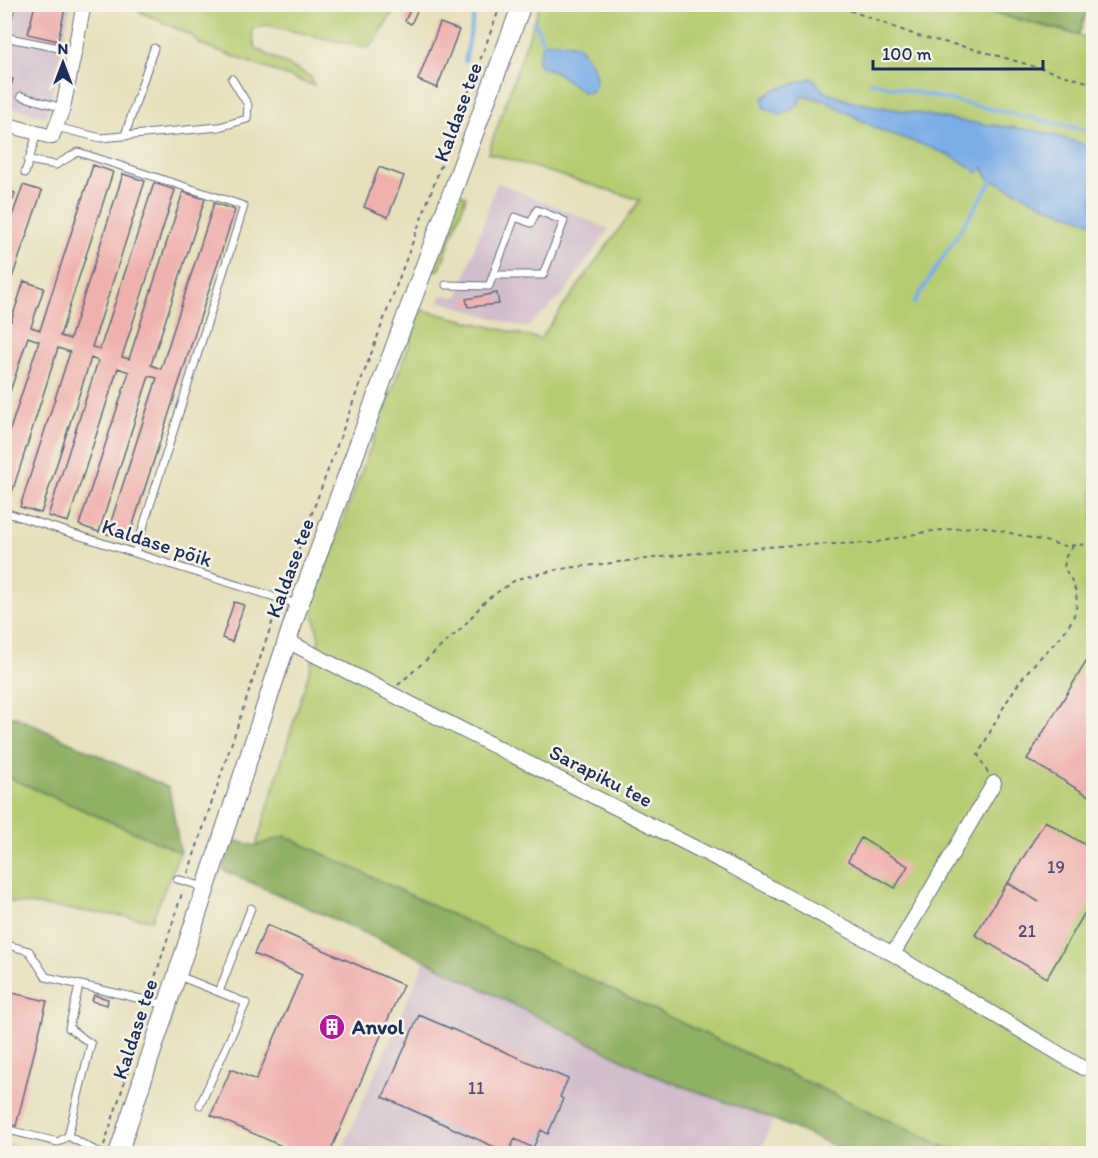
<svg xmlns="http://www.w3.org/2000/svg" width="1098" height="1158" font-family="Itim,sans-serif">
<rect width="100%" height="100%" fill="#f7f3e8"/>
<filter id="ink" filterUnits="userSpaceOnUse"><feTurbulence type="fractalNoise" baseFrequency=".0167" numOctaves="2"/><feDisplacementMap in="SourceGraphic" scale="12" xChannelSelector="R" yChannelSelector="G"/><feConvolveMatrix kernelMatrix="1 2 1 2 8 2 1 2 1" color-interpolation-filters="sRGB"/></filter>
<filter id="wash" filterUnits="userSpaceOnUse"><feTurbulence type="fractalNoise" baseFrequency=".008" numOctaves="4" result="noise"/><feDisplacementMap in="SourceGraphic" scale="24" xChannelSelector="R" yChannelSelector="G"/><feGaussianBlur stdDeviation="1.35" result="paint"/><feColorMatrix in="noise" values="0 0 0 0 0 0 0 0 0 0 0 0 0 0 0 0 0 1.4 0 .05"/><feComposite in="paint" operator="in"/></filter>
<g filter="url(#wash)">
<rect width="100%" height="100%" fill="#e6e0bb"/>
<path fill="#d1bdcb" d="M4,5h67l-25,112 -41,-12z
M497,182l112,47 -47,67 -36,32 -87,-27 3,-6 16,2z
M425,960l232,117 116,42 -13,34 -420,1z
M5,1143l43,10h-43z"/>
<path fill="#b6cc71" stroke="#687e68" stroke-width="1.5" d="M125,5h272l-24,39 -6,4 -101,-23 -14,4 3,19 56,29 3,9 -114,-42 -9,-9z
M540,5h421l132,34v1114h-135l-673,-317 -29,10 63,-207 -7,-35 110,-294 118,29 100,-139 -152,-47z
M460,194l6,2 -1,4 -25,69 -5,2 -3,-5z
M5,776l175,76 -28,68 -147,-19z"/>
<path fill="#90b063" stroke="#567060" stroke-width="1.5" d="M961,5l128,-1v1l-10,29z
M5,715l11,2 153,71 11,64 -175,-76z
M285,836l673,317h-108l-77,-34 -116,-42 -232,-117 -202,-90 10,-30 23,6z"/>
<path fill="#7bade7" stroke="#4b6ea2" stroke-width="1.5" d="M558,42l20,3c10,15 24,28 15,46l-9,2 -28,-21 -13,-5 -6,-5 6,-19z
M812,78l12,13 25,10 111,20 79,10 54,16v76l-47,-17 -59,-29 -3,-9 -6,5c-32,-25 -64,-29 -100,-44 -26,-12 -48,-30 -76,-34l-4,11 -16,9 -18,-7 -1,-10 11,-8z"/>
<g fill="none" stroke-linecap="round" stroke-linejoin="round">
<path stroke="#7bade7" stroke-width="4" d="M492,4v1
M533,22l3,2 7,19
M465,61l10,-51 -3,-6
M870,82l224,50
M914,303l79,-124"/>
</g>
<g id="blocks">
<path fill="#efb0ae" d="M35,4h31l-8,37 -30,-7z
M411,8l6,3 -6,13 -6,-3z
M440,23l19,7 -22,58 -19,-8z
M4,76l9,3 -8,26h-1z
M93,165l20,7 -53,164 10,3 53,-165 22,7 -53,166 8,2 54,-166 21,7 -53,167 7,2 54,-167 22,7 -54,166 10,4 53,-166 21,7 -107,330 -21,-6 50,-156 -8,-2 -50,156 -20,-7 50,-153 -11,-4 -50,154 -20,-6 50,-155 -7,-3 -50,155 -21,-6 50,-155 -12,-4 -49,154 -5,-1v-53l35,-107 -11,-4 -24,73v-71l3,-8 -3,-1v-11l7,2 13,-40 20,7 -13,39 9,3z
M379,167l25,9 -16,41 -24,-10z
M23,185l19,6 -37,107 -1,-59z
M4,189l11,4 -2,7 -9,-3z
M497,293l2,11 -31,3 -2,-8z
M234,602l10,3 -12,37 -10,-4z
M1086,662l8,5v132l-67,-40z
M1045,821l49,29v47l-47,81 -72,-43 32,-52 32,19 -31,-19z
M861,838l47,28 -13,22 -47,-27z
M267,925l136,60 -74,169h-29l-89,-39 20,-46 25,11 46,-105 -48,-21z
M4,991l43,10 -31,125 -12,-3z
M94,995l14,4 -1,6 -15,-4z
M419,1015l149,64 -8,18 3,2 -15,35 -7,-4 -8,18 -18,-9 -7,14 -125,-56z"/>
</g>
</g>
<g filter="url(#ink)">
<use href="#blocks" fill-opacity="0" stroke="#626d7f" stroke-width="1.5"/>
<g fill="none" stroke-linecap="round" stroke-linejoin="round">
<g stroke="#626d7f" stroke-width="9">
<path id="lane" d="M4,31l8,-27
M4,37l70,14
M21,96l42,12
M56,127l45,11 118,-11 28,-8 1,-14 -16,-26
M125,135l29,-87
M28,160l28,5 22,-13 166,54 -109,347
M25,173l12,-40
M446,285l43,1 26,-69 16,6 6,-13 27,11 -21,54h-50
M4,512l293,92
M177,879l27,8
M4,944l25,7 17,26 121,28
M179,976l67,27 -46,102
M219,992l32,-84
M4,1129l54,13 10,-6 33,18
M68,1136l23,-92 -22,-16 10,-42"/>
</g>
<g stroke="#626d7f" stroke-width="16">
<path id="street" d="M4,124l48,13 11,-29 21,-104
M287,641l444,225 162,88 190,114
M893,954l101,-171"/>
</g>
<g stroke="#626d7f" stroke-width="20">
<path id="secondary" d="M118,1154l181,-549 223,-601"/>
</g>
<path stroke="#626d7f" stroke-width="2" stroke-dasharray="4.5 4.5" stroke-linecap="butt" d="M833,4l85,32 60,14 116,34
M283,591l218,-587
M398,685l64,-57 24,-28 31,-21 43,-10 153,-18 81,-6 79,-2 52,-11 56,-6 84,20 25,-2 4,-3
M988,773l-10,-18c15,-28 30,-60 50,-84 28,-33 70,-56 36,-103l2,-12 7,-10
M188,873l89,-265
M150,993l33,-103
M104,1145l31,-95 10,-40"/>
<use href="#lane" stroke="#fff" stroke-width="7"/>
<use href="#street" stroke="#fff" stroke-width="14"/>
<use href="#secondary" stroke="#fff" stroke-width="18"/>
</g>
</g>
<defs>
<g id="building-disc" transform="scale(1.35)"><circle r="9.5" fill="#b5179e" stroke="#f7f3e8"/><path d="M-4-6H4V6H1V3H-1V6H-4ZM-2.5-4.3h1.7v1.8h-1.7ZM.8-4.3h1.7v1.8H.8ZM-2.5-1h1.7V.8h-1.7ZM.8-1h1.7V.8H.8Z" fill="#fff"/></g>
</defs>
<g fill-rule="evenodd">
<use href="#building-disc" x="332" y="1027"/>
</g>
<g text-anchor="middle" stroke-width="5" stroke-linejoin="round" paint-order="stroke">
<g font-size="18" fill="#504f72">
<text x="1056" y="873">19</text>
<text x="1027" y="937">21</text>
<text x="476" y="1094">11</text>
</g>
<g font-size="21" fill="#1b2f5e" stroke="#f7f3e8">
<text transform="translate(458 112) rotate(-70)" y="7">Kaldase tee</text>
<text transform="translate(157 543) rotate(18)" y="7">Kaldase põik</text>
<text transform="translate(290 568) rotate(-70)" y="7">Kaldase tee</text>
<text transform="translate(601 776) rotate(27)" y="7">Sarapiku tee</text>
<text transform="translate(135 1029) rotate(-72)" y="7">Kaldase tee</text>
</g>
<g font-size="21" font-weight="bold" fill="#1b2f5e" stroke="#f7f3e8" text-anchor="start">
<text x="352" y="1034">Anvol</text>
</g>
</g>
<rect width="1098" height="1158" fill="none" stroke="#f7f3e8" stroke-width="24"/>
<g transform="translate(63 63)" stroke="#f7f3e8" stroke-width="4.5" paint-order="stroke">
<path d="M0-4.5L10 22L0 15L-10 22Z" fill="#1b2f5e"/>
<text y="-9" font-size="16" font-weight="bold" text-anchor="middle" fill="#1b2f5e">N</text>
</g>
<path d="M873 60v9h170v-9" fill="none" stroke="#1b2f5e" stroke-width="3"/>
<text x="882" y="60" font-size="18" fill="#1b2f5e" stroke="#f7f3e8" stroke-width="4.5" paint-order="stroke">100 m</text>
</svg>
